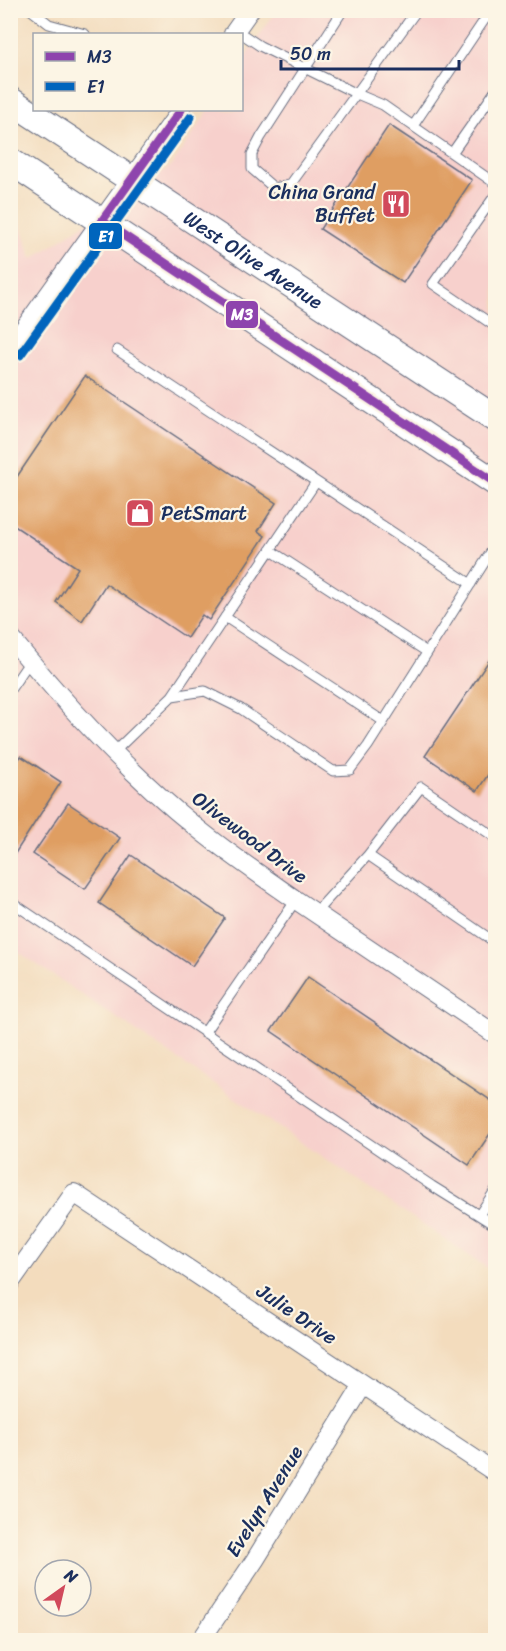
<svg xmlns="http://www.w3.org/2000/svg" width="506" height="1651" font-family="Sriracha,sans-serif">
<rect width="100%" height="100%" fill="#fcf5e5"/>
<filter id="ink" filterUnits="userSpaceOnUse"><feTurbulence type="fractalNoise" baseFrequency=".0167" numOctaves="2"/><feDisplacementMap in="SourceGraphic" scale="12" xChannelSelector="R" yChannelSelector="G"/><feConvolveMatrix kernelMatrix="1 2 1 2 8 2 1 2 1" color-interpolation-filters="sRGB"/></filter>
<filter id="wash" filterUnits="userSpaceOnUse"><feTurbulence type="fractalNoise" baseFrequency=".008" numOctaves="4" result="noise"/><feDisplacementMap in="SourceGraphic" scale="24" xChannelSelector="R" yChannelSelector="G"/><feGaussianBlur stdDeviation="1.35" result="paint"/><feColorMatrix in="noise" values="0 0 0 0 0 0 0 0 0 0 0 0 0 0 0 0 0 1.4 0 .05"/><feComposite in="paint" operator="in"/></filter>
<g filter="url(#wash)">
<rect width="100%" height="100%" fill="#f3dcbd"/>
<path fill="#f7d0cc" d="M276,11h219v1262l-484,-326 -1,-731 9,5 13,38 139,-93 38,-56h33v-48z"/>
<g id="blocks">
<path fill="#df9e62" d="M389,125l83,55 -69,103 -83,-54z
M85,376l191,127 -18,28 7,5 -56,84 -7,-5 -15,23 -81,-54 -24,37 -26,-19 22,-34 -68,-45v-36z
M496,650v113l-19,28 -52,-35z
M21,756l40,26 -47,73 -4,-2v-81z
M68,803l52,35 -35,51 -52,-35z
M131,855l94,63 -33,48 -93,-63z
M308,977l188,127v21l-27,40 -198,-134z"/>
</g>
</g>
<g filter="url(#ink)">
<use href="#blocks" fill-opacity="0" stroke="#676c7f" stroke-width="1.5"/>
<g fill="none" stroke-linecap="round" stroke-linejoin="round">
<g stroke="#676c7f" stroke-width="11">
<path id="service" d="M31,10l18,14 36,10
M343,10l-82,127 -9,17v15l22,19 16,-3 127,-175
M479,10l17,12
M236,30l24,16 97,48 26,11 113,79
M413,126l74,-110
M452,153l44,-63
M496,194l-63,90 63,43
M117,350l354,234
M270,550l157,102
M225,617l158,104
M10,690l20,-29
M172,696l144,-214
M114,752l58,-56 33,-5 36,18 92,62 17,-1 18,-24 128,-202
M368,855l53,-68 75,51
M10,901l422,285 64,40
M315,913l53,-58 128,88
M204,1033l92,-133
M479,1215l17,-26"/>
</g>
<g stroke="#676c7f" stroke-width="20">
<path id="minor" d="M233,34l17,-24
M10,348l171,-238
M10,637c56,68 118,136 187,191 32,26 66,49 99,72 66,45 133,90 200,135
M10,1283l64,-90 422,280
M201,1640l54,-80 108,-175"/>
</g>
<g stroke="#676c7f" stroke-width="28">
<g id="secondary">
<path id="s1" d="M10,100l486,319"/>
<path d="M10,161l486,322"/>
</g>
</g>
<use href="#service" stroke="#fff" stroke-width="9"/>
<use href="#minor" stroke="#fff" stroke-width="18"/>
<use href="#secondary" stroke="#fff" stroke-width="26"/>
<g stroke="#fcf5e5" stroke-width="14">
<path id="bus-1" d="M181,110l-79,111 394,262"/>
</g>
<g stroke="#fcf5e5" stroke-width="14">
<path id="bus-2" d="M20,355l171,-238"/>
</g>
<use href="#bus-1" stroke="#8e44ad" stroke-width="9"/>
<use href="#bus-2" stroke="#0065bd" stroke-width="9"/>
</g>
</g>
<defs>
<g id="restaurant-square" transform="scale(1.5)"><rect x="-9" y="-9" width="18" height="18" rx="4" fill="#d1495b" stroke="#fcf5e5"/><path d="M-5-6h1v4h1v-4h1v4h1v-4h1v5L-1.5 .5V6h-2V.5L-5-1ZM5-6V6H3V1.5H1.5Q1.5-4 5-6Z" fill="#fff"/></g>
<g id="shop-square" transform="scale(1.5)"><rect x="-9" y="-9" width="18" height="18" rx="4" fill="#d1495b" stroke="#fcf5e5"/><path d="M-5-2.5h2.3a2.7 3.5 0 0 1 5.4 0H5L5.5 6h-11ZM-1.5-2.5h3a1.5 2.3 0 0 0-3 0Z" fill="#fff"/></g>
</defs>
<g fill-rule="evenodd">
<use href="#restaurant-square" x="396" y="204"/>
<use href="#shop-square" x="140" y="513"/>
</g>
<g text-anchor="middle" stroke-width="4.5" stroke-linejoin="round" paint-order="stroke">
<g font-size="20" fill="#1b2f5e" stroke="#fcf5e5" text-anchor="end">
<text x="375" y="199">China Grand<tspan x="375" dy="23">Buffet</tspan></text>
<text x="161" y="520" text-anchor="start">PetSmart</text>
</g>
<g font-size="20" fill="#1b2f5e" stroke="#fcf5e5">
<text dy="7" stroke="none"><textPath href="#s1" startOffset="291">West Olive Avenue</textPath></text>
<text transform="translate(250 837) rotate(37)" y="7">Olivewood Drive</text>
<text transform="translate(297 1314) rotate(34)" y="7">Julie Drive</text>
<text transform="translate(264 1501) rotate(-58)" y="7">Evelyn Avenue</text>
</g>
</g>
<g stroke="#fcf5e5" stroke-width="2">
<rect x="88" y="222" width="35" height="28" rx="6" fill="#0065bd"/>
<rect x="225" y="300" width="34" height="29" rx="6" fill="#8e44ad"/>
</g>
<g font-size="16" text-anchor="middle" font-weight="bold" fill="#fff">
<text x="106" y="242">E1</text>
<text x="242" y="320">M3</text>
</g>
<rect width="506" height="1651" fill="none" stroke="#fcf5e5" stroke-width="36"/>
<rect x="33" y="33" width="210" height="78" fill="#fcf5e5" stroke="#a2a6af" stroke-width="1.5"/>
<rect x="45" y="52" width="30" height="9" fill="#8e44ad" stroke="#a2a6af" stroke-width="1.5"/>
<text x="87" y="63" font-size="18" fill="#1b2f5e">M3</text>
<rect x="45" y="82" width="30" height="9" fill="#0065bd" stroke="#a2a6af" stroke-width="1.5"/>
<text x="87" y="93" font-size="18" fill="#1b2f5e">E1</text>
<g transform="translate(63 1588) rotate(34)"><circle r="28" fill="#fcf5e5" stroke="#a2a6af" stroke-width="1.5"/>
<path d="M0-4.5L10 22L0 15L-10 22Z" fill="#d1495b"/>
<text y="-9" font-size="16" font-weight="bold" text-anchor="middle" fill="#1b2f5e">N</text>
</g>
<path d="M281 60v9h178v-9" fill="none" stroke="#1b2f5e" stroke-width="3"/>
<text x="290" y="60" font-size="18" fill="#1b2f5e" stroke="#fcf5e5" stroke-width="4.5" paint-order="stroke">50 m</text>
</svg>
